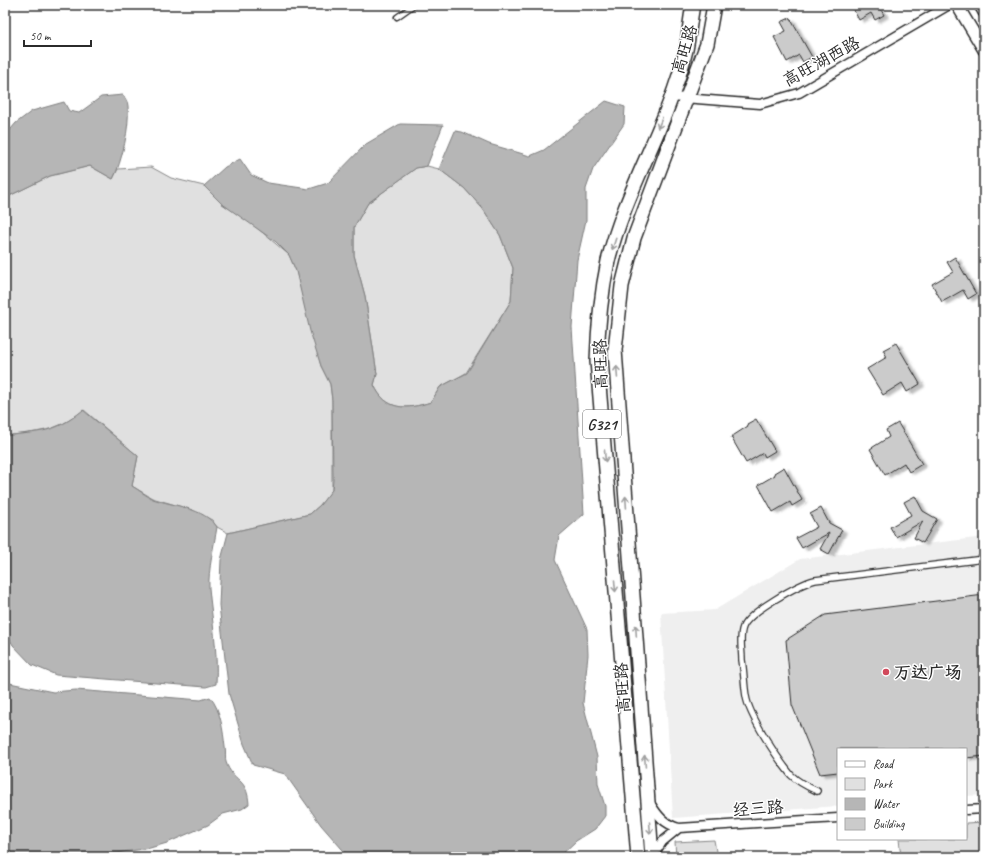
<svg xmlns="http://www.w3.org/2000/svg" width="989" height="862" font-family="Caveat,'LXGW WenKai TC',sans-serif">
<defs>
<filter id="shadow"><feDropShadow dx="4.5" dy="2.5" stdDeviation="1" flood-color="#0004"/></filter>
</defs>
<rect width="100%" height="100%" fill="#fff"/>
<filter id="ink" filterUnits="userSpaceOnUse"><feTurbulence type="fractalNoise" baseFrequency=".025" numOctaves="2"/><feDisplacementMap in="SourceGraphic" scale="8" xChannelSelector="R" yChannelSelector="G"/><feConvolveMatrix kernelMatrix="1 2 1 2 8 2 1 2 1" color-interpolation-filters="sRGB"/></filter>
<g filter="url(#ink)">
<path fill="#efefef" d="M984,537v258l-18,1v-47h-128v57l-165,12 -12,-205 54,-3 85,-51z"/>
<path fill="#e0e0e0" stroke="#868686" d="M90,166l23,13 5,-10 33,-2 20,11 33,8 17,17 29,19 39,33 7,16 25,95 9,18 2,16v90l-12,15 -10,9 -82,19 -11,-6 -5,-7 -23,-11 -37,-11 -20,-12 6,-30 -54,-46c-30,23 -44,21 -79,26v-238l45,-22z
M427,166l12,3 25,19 19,21 17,26 13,33 -2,33 -45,72 -26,14 -9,15c-25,8 -45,9 -57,-17l3,-11 -12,-78 -11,-41v-28l14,-24 48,-35z
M984,822v35h-83l-2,-18h67v-16z
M714,840l3,17h-41l-1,-15z"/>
<path fill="#b6b6b6" stroke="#7e7e7e" d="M123,95c2,3 5,7 5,11 2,20 -6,56 -15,73l-23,-13 -40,10 -45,22v-62l11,-13 16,-12 32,-9 5,9 10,2 22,-16z
M606,101l19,6 -1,17 -31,45 -7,20v31l-9,40 -5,67 12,187 -25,22 -4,24 32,69 1,26 -5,48 14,54 1,27 7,22v10l-10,13 -19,12 -17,16h-210l-28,-32 -36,-51 -32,-9 -9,-21 -15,-50 -10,-89 2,-45 7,-27 82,-19 10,-9 12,-15 1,-10 -1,-80 -2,-16 -9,-18 -11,-35 -14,-60 -7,-16 -13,-13 -55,-39 -17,-17 21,-19 15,-8 11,16 17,8 41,6 19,-6 38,-39 34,-20 43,1 -16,41 -11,2 -48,35 -14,24v28l11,41 12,78 -3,11c12,26 32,25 57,17l9,-15 27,-14 44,-72 2,-33 -13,-33 -17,-26 -19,-21 -25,-19 16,-38 7,1 27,12 41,12 14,-6z
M83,410l55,46 -6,30c7,4 14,10 21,13 21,7 51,9 64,28 -3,19 -9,43 -8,61 3,32 9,63 7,96l-10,3 -150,-12 -24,-10 -19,-20 -8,-14v-195c35,-5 49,-2 78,-26z
M5,682l48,10 23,-2 125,10 9,-3c11,13 13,34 15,50 1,5 0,11 1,15 7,21 21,14 23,42l-7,5 -19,5 -15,11 -41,18 -17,5 -61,9h-84z"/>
<path fill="#cbcbcb" stroke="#2b2b2b" filter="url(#shadow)" d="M851,5h27l6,10 -9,5 -4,-7 -12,7z
M790,18l22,39 -9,5 -4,-7 -12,7 -13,-25 12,-6 -5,-9z
M955,257l21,37 -8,5 -5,-9 -21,12 -10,-18 21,-12 -6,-10z
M896,343l24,41 -13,8 -5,-9 -19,12 -16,-26 20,-12 -4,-7z
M756,419l19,32 -10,6 -2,-4 -17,10 -15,-26 17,-11 -1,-2z
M898,423l24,41 -13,8 -5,-9 -19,12 -15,-26 19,-12 -3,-7z
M784,467l18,33 -10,6 -2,-4 -17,10 -15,-27 17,-10 -1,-2z
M915,496l8,15 14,8 -14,24 -9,-5 9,-17 -27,16 -6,-10 21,-12 -7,-13z
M821,508l8,15 13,7 -13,24 -9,-5 9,-16 -27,15 -6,-10 21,-11 -7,-13z
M984,595v161l-18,2v-9h-128v23l-18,2 -28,-69 -6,-65 39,-25z"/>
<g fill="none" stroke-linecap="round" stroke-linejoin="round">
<g stroke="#2b2b2b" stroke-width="7">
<path id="service" d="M397,17l17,-12"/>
</g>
<g stroke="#2b2b2b" stroke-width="8">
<path id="pedestrian" d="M817,791c-9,-4 -19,-9 -26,-16 -13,-16 -42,-59 -45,-79 -2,-12 -2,-24 -4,-36 0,-11 -3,-23 1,-33 6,-15 56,-43 72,-47l169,-21"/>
</g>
<g stroke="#2b2b2b" stroke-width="11">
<path id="minor" d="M671,97l89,7 39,-11 150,-88
M650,803c8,13 14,21 29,25l159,-10
M966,810l18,-1
M653,856l9,-14 17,-14"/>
</g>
<g stroke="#2b2b2b" stroke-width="14">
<path id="secondary" d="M957,5l27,45
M980,5l4,7"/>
</g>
<g stroke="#2b2b2b" stroke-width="16">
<path id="trunk" d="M638,857l-41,-496c1,-34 4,-67 11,-100 18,-73 61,-138 78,-211 3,-15 4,-30 7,-45
M652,857l-37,-507 7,-64 12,-48 73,-194 7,-39"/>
</g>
<use href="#service" stroke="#fff" stroke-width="4"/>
<use href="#pedestrian" stroke="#fff" stroke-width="5.5"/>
<use href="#minor" stroke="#fff" stroke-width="8"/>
<use href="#secondary" stroke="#fff" stroke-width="11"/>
<use href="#trunk" stroke="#fff" stroke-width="13"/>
</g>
<defs><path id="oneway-shaft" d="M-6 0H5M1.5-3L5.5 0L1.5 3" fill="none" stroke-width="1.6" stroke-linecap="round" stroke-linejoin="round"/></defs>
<g stroke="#a0a0a0">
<use href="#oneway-shaft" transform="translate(660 123) rotate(112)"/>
<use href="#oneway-shaft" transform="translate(614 244) rotate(108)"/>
<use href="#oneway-shaft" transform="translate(617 372) rotate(-94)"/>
<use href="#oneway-shaft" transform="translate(605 456) rotate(85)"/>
<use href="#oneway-shaft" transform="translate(626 502) rotate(-94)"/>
<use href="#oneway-shaft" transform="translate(615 586) rotate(85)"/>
<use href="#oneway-shaft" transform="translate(636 631) rotate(-94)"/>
<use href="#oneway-shaft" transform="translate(645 761) rotate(-94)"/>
<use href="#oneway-shaft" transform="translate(650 828) rotate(85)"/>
</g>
</g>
<circle fill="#d1495b" stroke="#fff" stroke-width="1.5" cx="886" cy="672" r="4"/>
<g text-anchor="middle" stroke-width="3" stroke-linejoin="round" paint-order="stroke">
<rect fill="#fff" stroke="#6b6b6b" stroke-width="1" x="583" y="410" width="38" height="28" rx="3"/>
<g font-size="16" font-weight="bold" fill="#2b2b2b">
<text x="602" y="430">G321</text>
</g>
<g font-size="17" fill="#2b2b2b" stroke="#fff">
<text transform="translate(684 49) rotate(-73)" y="6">高旺路</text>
<text transform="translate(821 61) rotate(-29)" y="6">高旺湖西路</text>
<text transform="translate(600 364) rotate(-91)" y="6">高旺路</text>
<text transform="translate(622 688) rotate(-94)" y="6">高旺路</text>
<text transform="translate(758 808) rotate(-4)" y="6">经三路</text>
</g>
<g font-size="17" font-weight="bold" fill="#2b2b2b" stroke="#fff" text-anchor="start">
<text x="894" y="678">万达广场</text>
</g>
</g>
<rect width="989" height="862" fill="none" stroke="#fff" stroke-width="20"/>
<rect x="10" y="10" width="969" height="842" fill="none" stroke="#2b2b2b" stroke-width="1.5" filter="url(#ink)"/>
<rect x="837" y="748" width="130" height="92" fill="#ffffff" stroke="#aaaaaa"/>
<rect x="845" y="761" width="20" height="6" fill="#ffffff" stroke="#aaaaaa"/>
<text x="873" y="768" font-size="12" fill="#2b2b2b">Road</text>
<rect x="845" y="778" width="20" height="12" fill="#e0e0e0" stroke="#aaaaaa"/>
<text x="873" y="788" font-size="12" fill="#2b2b2b">Park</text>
<rect x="845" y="798" width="20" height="12" fill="#b6b6b6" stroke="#aaaaaa"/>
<text x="873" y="808" font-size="12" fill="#2b2b2b">Water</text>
<rect x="845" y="818" width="20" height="12" fill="#cbcbcb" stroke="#aaaaaa"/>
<text x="873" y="828" font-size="12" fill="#2b2b2b">Building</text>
<path d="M24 40v6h67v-6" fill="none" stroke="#2b2b2b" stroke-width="2"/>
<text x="30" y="40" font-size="12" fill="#2b2b2b" stroke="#ffffff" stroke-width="3" paint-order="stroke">50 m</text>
</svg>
